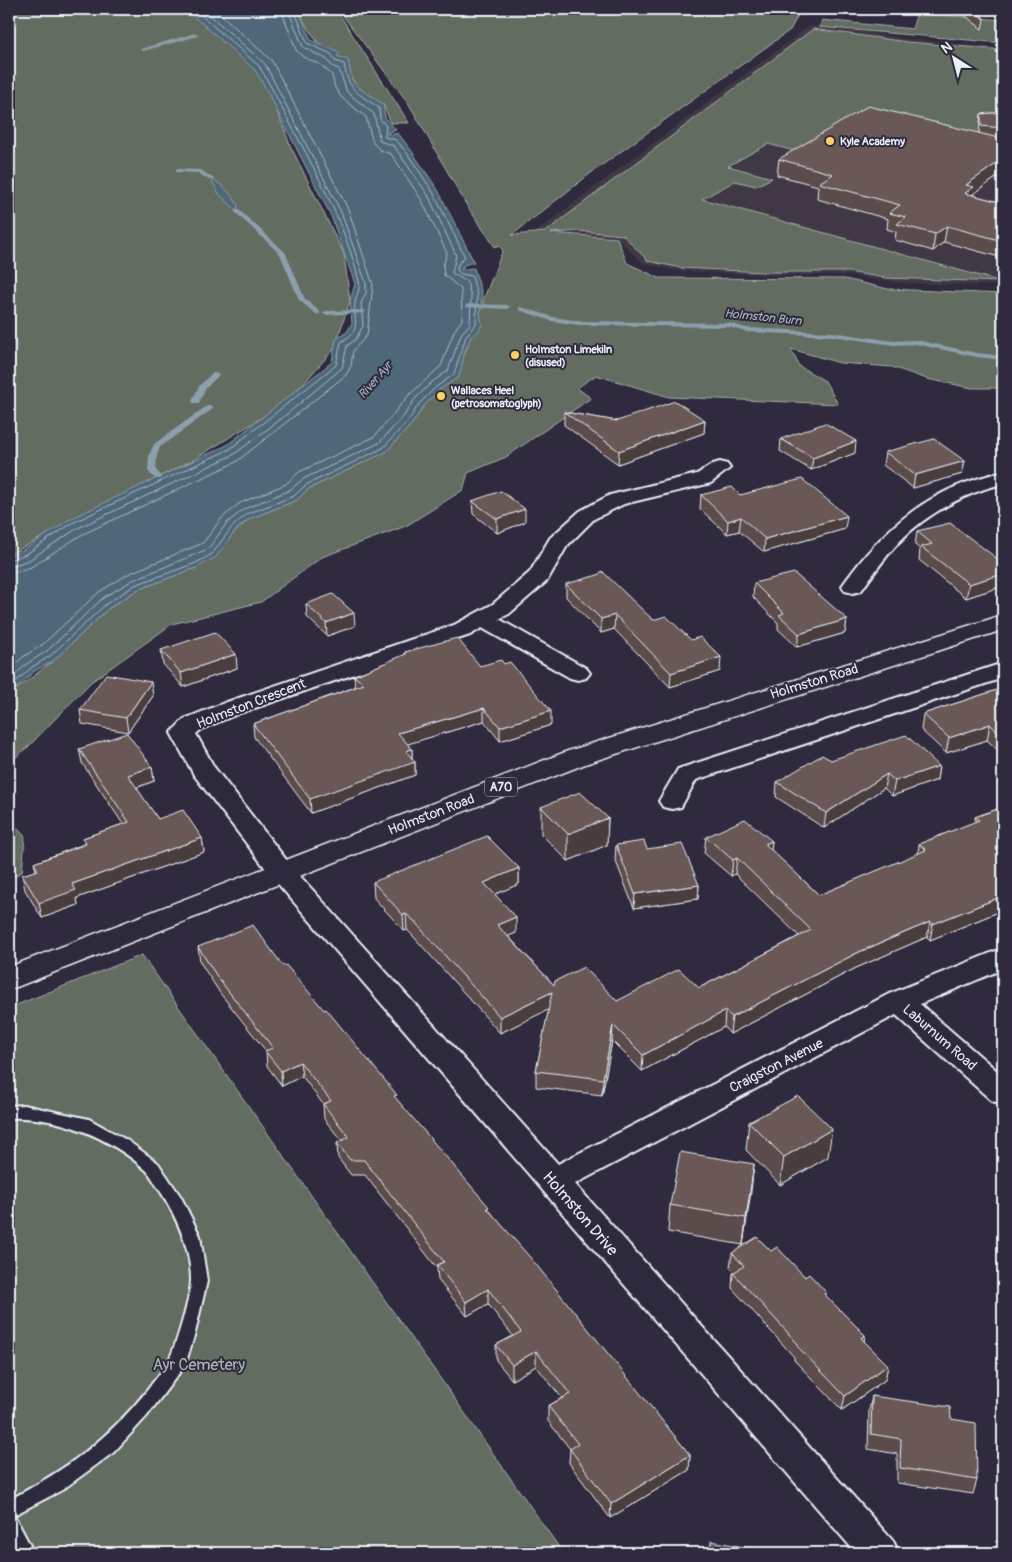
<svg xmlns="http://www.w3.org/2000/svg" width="1012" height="1562" font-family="Pangolin,sans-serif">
<rect width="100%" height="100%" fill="#2f2a3d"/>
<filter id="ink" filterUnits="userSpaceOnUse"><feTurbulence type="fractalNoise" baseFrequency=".02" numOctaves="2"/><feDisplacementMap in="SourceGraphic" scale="10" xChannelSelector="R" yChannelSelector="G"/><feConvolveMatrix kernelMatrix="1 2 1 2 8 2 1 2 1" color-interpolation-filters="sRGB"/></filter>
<g filter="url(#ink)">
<path fill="#413845" d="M825,26l83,13 95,9v238l-102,-3 -55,-8h-80l-87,-4 -36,-8 -26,-25 -38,-4 -49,2 278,-209z"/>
<path fill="#636c60" stroke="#a6aeac" d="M9,9h179l3,5 67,46 32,85 54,109 6,47 -16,48 -30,34 -30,27 -81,50 -87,43 -97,52z
M298,9h38l73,114h-18l-8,-19 -20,-13 -44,-47 -12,-17z
M338,9l463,1 -11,20 -199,143 -79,62 33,-3 268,-203 94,13 96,8v95l-118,30 -117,-31 -40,22 44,12 -16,8 -21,-5 -33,18 300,83 -116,-4 -37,-6h-85l-83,-4 -33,-7 -25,-26 -44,-4 -28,2 66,5 10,25 32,15 186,1 43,10 115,5v94h-31l-45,-9 -35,-12 -52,-4 -49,-14 8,17 26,15 13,23 -169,-7 -73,-22 -19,13 14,10 -85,59 -38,16 -5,17 -57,36 -84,31 -61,45 -89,22 -81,58 -63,65 -19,16v-68l44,-34 56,-53 28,-18 61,-23 51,-48 48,-19 11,-11 78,-37 26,-28 11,-17 16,-17 20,-13 1,-11 21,-57 6,-3 -5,-3 21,-53 -5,-5 -3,2 -28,-41 -58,-102z
M917,13l86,7v23l-184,-16 3,-7 90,9z
M9,818l16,19 -3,35 -13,7z
M142,955l419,595 -4,3h-548v-545z"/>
<path fill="#4f6879" stroke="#8c9fac" d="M189,9h109l13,31 29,12 -3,4 11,4 4,20 4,6 27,18 2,13 11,13 -9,3 4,2 7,-2 13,17 27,40 36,72 -10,3 -3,4 13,-1 8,26 -2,19 2,11 -4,8 -7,5 -6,14 -6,26 -20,13 -16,17 -11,17 -26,28 -78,37 -11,11 -48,19 -13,11 -20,27 -18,10 -61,23 -28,18 -56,53 -18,10 -26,24v-139l14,-6 49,-32 155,-73 105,-83 4,-23 11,-7 5,-9 -2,-22 5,-17 -24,-68 -66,-129 -10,-17 -65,-57z
M211,179c12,5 20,15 27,26l-1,6 -18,-17z"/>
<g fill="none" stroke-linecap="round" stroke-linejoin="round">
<path stroke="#abbac5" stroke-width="1" d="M9,560l17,-6 48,-32 156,-73 106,-84 5,-23c22,-13 12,-19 14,-39 1,-8 6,-14 4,-22 -17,-69 -57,-133 -89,-196l-11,-19 -65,-57
M9,567l20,-7 49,-32 155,-73 48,-36 61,-51 5,-22 9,-7 7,-13 -2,-23 5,-10v-10l-25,-71 -76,-148 -62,-55
M9,574l22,-7 50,-32 155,-73 110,-87 5,-9 2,-15 14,-16 6,-50 -25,-76 -76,-148 -57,-52
M9,670l14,-13 19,-12 57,-53 31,-19 73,-30 19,-25 18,-15 46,-19 13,-12 75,-35 35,-42 32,-29 13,-35 8,-11 -1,-31 -17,-14 -1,-9 4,-13 -26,-54 -25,-38 -5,-7 -11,-4 -7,-7 -7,-26 -24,-19 -7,-10 -3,-13 -11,-10 -18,-8 -7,-7 -15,-41
M9,680l19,-17 19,-12 56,-53 30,-18 75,-31 19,-26 17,-14 46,-19 13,-11 76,-36 24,-26 12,-18 17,-17 16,-11 13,-37 9,-10 1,-28 -4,-14 -15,-9 4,-18 -28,-60 -34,-49 -14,-5 -6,-27 -27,-22 -8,-23 -7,-3 -6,-7 -23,-12 -15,-38
M9,688l23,-21 18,-11 56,-52 29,-19 61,-22 16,-9 20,-27 15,-13 47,-18 12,-11 77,-37 25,-27 11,-17 17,-17 18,-13 12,-38 10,-12 1,-29 -5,-19 -11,-2 -4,-4 1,-6 7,-7 -32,-65 -26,-39 -11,-13 -11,-3 1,-11 -6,-7 -1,-11c-22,-16 -30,-16 -35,-44l-9,-3 -4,-7 -24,-11 -13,-34"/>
<path fill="#8c9fac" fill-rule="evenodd" d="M196,33l3,2 -1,1 -55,15 -3,-2z
M178,169l23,1 13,9 -5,1 -11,-7 -22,-1v-2z
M235,210h4l46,42 20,47 15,13v2h-4l-17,-14 -19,-46 -45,-42z
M468,304l39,1 3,2 -3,2 -41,-2 -1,-1z
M521,307l32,10 26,4 150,2 17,5 86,4 61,9 23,-1 61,13 26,3v4l-26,-3 -61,-13 -23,1 -61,-9 -86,-4 -17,-5 -150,-2 -27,-4 -33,-11v-2z
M363,310l2,1v2l-39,2 -4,-2 4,-2z
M212,373h3l4,2 -14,14 -6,14h-6l-1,-2 7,-15z
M207,406h3l4,2 -54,39 -3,8 -1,15 6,7 -1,2h-6l-7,-8 1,-16 5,-11z"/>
<g stroke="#e8f1f8" stroke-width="4">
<path id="lane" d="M819,9h6l-5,4 -3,-2z
M24,1105l65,14 39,22 30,22 23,34 19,39 7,45 -12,52 -10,32 -38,51 -33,36 -52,38 -48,25 20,38h-19l-6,-13v-40c58,-31 99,-60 140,-112 6,-9 15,-18 20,-28 7,-14 22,-65 22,-80 0,-33 -15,-64 -32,-91 -4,-6 -8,-14 -13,-19 -37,-33 -87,-54 -137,-52v-12z"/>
</g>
<g stroke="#e8f1f8" stroke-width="4">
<path id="street" d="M720,462l7,2 3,4 -19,15 -87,21 -30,15 -27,27 -20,35 -38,33 -10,5 87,49 4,5 -4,5 -8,2 -8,-2 -88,-50 -12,7 -230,78 -38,16 -6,5 18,33 77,99 267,298 331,-170 114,-46v21l-83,35 83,72v28l-11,-3 -96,-86 -321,169 318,357 6,12h-43l-583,-675 -79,-103 -23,-42 13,-14 40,-16 230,-78 39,-21 37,-32 20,-34 30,-27 30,-16 87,-21 16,-10z
M1003,472v12c-37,8 -77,30 -104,58 -14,15 -26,32 -38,49l-8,2 -8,-2 -3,-5c41,-59 89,-99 161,-114z
M1003,663v15l-307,102 -15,27 -9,2 -9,-2 -4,-6 19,-32z"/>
</g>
<g stroke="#e8f1f8" stroke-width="3">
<path id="primary" d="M1003,615v15l-415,133 -579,227v-23l559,-216z"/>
</g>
<use href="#lane" fill="#2f2a3d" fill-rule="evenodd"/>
<use href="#street" fill="#2f2a3d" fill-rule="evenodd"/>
<use href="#primary" fill="#2f2a3d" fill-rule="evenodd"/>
</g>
<path fill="#5b4c4b" stroke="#e8f1f8" d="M957,9h21l6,10 -2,10z
M1003,112v61l-31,22 31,8v55l-59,-16 -11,9 -38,-11 1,-8 -9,-3 1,-10 -71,-20 1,-13 -41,-11 2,-16 200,-26 2,-19z
M564,412l53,9 88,-1 -1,13 -86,31 -54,-39z
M781,439l74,14 -44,17 -31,-19z
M885,452l80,9 -3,13 -49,14 -30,-23z
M701,495h39l105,34 -81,23 -25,-21 -12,3 -27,-25z
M472,501l53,21 -28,11 -24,-19z
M917,531l86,32v23l-37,12 -47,-38 1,-11 -5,-4z
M754,583l93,36 -2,14 -48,14 -19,-18v-6l-25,-26z
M566,584l87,36 67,51 -50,16 -56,-58 -13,4 -35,-36z
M306,604l49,22 -28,10 -20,-19z
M161,650l76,18 -54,19 -20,-23z
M405,652l75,14 71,59 -51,16 -16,-20 -77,23 5,5v10l3,3v13l-104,38 -57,-76 -1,-13 102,-37 -1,-11 51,-21z
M1003,688v67l-16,-15 -41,13 -25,-23 2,-16z
M153,696l-25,36 -46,-8 -2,-14z
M79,749l73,18 2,14 -18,7 22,31 44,19 2,14 -127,46 1,7 -36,13 -17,-28 -3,-15 14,-4 -2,-8 50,-19 -1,-6 40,-14 -41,-61z
M831,760l108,6 -2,14 -45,16 -8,-8 -60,40 -48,-31 1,-15z
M541,807l67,11 -1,27 -39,16 -27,-27z
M1003,807v103l-73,30 -3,-3 -71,31 -126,66 -6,-7 -82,44 -30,-30 -10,54 -66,-8v-16l13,-62 -49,24 -87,-97 -6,-6 -3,1 -30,-33 -1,-16 146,-14v16l-24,10 21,39 -8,3 46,49 63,16 82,-13 100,-52 -64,-62 -4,2 -27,-23 2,-16 66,4 -1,9 48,45 99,-41 1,-10 56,-22v-5z
M616,845l31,4 52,36 -1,14 -64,9 -19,-49z
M198,947l85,19 114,135 92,109 201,245 -1,15 -79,48 -41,-55 1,-14 -22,-28v-15l14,-8 -26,-32 -24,14 -16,-20v-15l17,-9 -25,-32 -21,12 -29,-36 -1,-12 -72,-93h-14l-13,-17 -1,-15 5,-2 -18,-22 -1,-15 -21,-28 -20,10 -15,-20 -1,-15 -46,-58 -20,-31z
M749,1122l79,35 -48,28 -34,-35z
M754,1164l-11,81 -75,-13 2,-27z
M771,1251l55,41v4l39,39 -1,6 24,24 -3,15 -43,30 -48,-50v-3l-62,-69 1,-15 2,-1 -5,-5 2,-14z
M872,1396l79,23 26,61 -4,14 -76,-11v-29l-29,-5 1,-38z"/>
<path fill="#4a3e3d" stroke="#e8f1f8" d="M1003,159v14l-30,21 -2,9 -9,6 4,-24z
M947,226l-3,16 -11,9 2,-17z
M705,420l-1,13 -86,31 1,-13z
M856,441l-1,12 -44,17 2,-12z
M965,461l-3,13 -49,14 2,-13z
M525,509v13l-28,11v-14z
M847,516l-2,13 -81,23 1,-13z
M741,517l-2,14 -12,3 1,-13z
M1003,574v12l-37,12 3,-14z
M354,613l1,13 -28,10 -1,-13z
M615,615l-1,14 -13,4v-14z
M847,619l-2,14 -48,14 2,-13z
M236,654l1,14 -54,19 -2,-14z
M721,657l-1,14 -50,16 1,-14z
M151,682l2,14 -25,36 -2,-14z
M484,708v13l-86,26v-14z
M551,711v14l-51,16v-14z
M990,724l-3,16 -41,13 3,-15z
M412,749v14l3,-1v13l-104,38 -1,-14 96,-48z
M939,766l-2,14 -45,16 3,-15z
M152,767l2,14 -24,9 -2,-15z
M887,774l-3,14 -60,40 2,-15z
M608,818l-1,27 -39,16v-27z
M202,838l2,14 -127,46 1,7 -36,13 -3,-15 33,-19z
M772,841l-2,16 -5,-13z
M737,858l-2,16 -4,2 2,-16z
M519,868v16l-35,15v-16z
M699,885l-1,14 -64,9 1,-14z
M1003,896v14l-73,30 3,-16z
M406,914l1,16 -3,1 -1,-16z
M516,917v16l-19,8v-16z
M930,922l-3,15 -71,31 -126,66 2,-17 127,-65z
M552,992v16l-52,25v-16z
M725,1011l-1,16 -82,44 1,-16z
M613,1025l-1,16 -10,54 1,-16z
M300,1062l2,14 -20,10 -1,-15z
M832,1129l-4,28 -48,28 4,-28z
M754,1164l-3,28 -8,53 3,-27z
M488,1289v15l-21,12 -1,-14z
M865,1335l-2,14 -2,-11z
M536,1351v15l-24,14v-15z
M888,1365l-3,15 -43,30 3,-14z
M690,1455l-1,15 -79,48 1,-14z"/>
<path fill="#6a5857" stroke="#e8f1f8" d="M970,9h8l6,10z
M868,106l135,33v20l-37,26 8,2 -9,6 38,10v38l-56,-15 -12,8 -38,-10 9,-7 -17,-4 11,-8 -81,-22 14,-9 -54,-15z
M1003,112v16l-22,-2v-12z
M675,401l30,19 -86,31 -55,-39 53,9z
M825,423l31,18 -43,17 -32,-19z
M934,439l31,22 -50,14 -30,-23z
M802,479l45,37 -82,23 -24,-22 -13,4 -27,-26 31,-8 8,8z
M501,491l24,18 -28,10 -25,-18z
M950,523l53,40v11l-34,10 -48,-37 11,-3 -15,-13z
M602,571l51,49 13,-4 25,24 9,-3 21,20 -50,16 -56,-58 -14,4 -35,-35 32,-9z
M794,573l53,46 -48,15 -20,-19 5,-2 -30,-30z
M333,594l21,19 -28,10 -20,-19z
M215,632l21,22 -55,19 -20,-23z
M457,638l23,28 21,-6 3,4 6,-2 41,49 -51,16 -16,-19 -86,25 14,16 -6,2 9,11 -105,37 -57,-75 111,-40 -10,-8 52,-22 -1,-2z
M106,674l45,8 -25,36 -46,-8z
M1003,688v49l-13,-13 -41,14 -26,-24z
M127,733l25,34 -24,8 30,44 25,-9 19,28 -130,46 4,6 -37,13 -17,-28 16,-5 -4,-7 52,-19 -3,-6 46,-16 -50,-73z
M906,735l33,31 -44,15 -8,-7 -61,39 -49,-31 45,-27 9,5z
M580,792l28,26 -40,16 -27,-27z
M1003,807v89l-70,28 -3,-2 -71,30 -127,65 -7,-6 -82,44 -30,-30 -10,54 -67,-8 16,-79 -52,25 -87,-97 -7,-6 -3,1 -30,-33 114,-46 32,32 -35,15 32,34 -19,8 57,60 1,-4 29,-14 33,34 62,-32 20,19 112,-58 -74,-72 -4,2 -27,-23 39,-18 27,22 -7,3 54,51 107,-45 -7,-6 60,-24 -4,-3z
M644,841l3,8 35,-5 17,41 -64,9 -19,-49z
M253,925l30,41 3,-1 38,45 2,-1 71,86 -3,1 95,111 -2,1 47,54 156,193 -79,49 -41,-55 8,-5 -30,-38 22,-12 -34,-43 -24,14 -16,-20 25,-13 -33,-43 -22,13 -29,-37 7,-3 -80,-102h-14l-13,-17 12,-6 -26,-33 8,-3 -31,-39 -19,9 -16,-20 8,-3 -55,-70 -20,-31z
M798,1096l34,33 -48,28 -35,-35z
M680,1152l74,12 -8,54 -76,-13z
M757,1237l14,14 6,-4 28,30 4,-3 17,18 -2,2 41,41 -4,3 27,27 -43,31 -49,-51 2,-1 -65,-71 11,-7 -12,-13z
M872,1396l78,11 1,12 25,4 1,57 -77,-12 1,-29 -30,-5z
M711,1541l65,12h-66z"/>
</g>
<g fill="#ffd166" stroke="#2f2a3d" stroke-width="2">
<circle cx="830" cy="141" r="5"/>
<circle cx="515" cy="355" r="5"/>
<circle cx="441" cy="396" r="5"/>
</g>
<g text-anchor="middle" stroke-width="4" stroke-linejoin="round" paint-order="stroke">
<g font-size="11" font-weight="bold" fill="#e8f1f8" stroke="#2f2a3d" text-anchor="start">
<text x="840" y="145">Kyle Academy</text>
<text x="525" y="353">Holmston Limekiln<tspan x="525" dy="13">(disused)</tspan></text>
<text x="451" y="394">Wallaces Heel<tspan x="451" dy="13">(petrosomatoglyph)</tspan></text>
</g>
<g font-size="12" font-style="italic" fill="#abbac5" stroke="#2f2a3d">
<text transform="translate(763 317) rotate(6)" y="4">Holmston Burn</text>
<text transform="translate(375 380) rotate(-49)" y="4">River Ayr</text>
</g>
<rect fill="#2f2a3d" stroke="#b0b5c0" stroke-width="1" x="485" y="777.5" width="32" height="19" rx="4"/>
<g font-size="12" font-weight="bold" fill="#e8f1f8">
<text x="501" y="791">A70</text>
</g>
<g font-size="14" fill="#e8f1f8" stroke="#2f2a3d">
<text transform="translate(814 681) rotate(-17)" y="5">Holmston Road</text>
<text transform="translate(251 703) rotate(-21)" y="5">Holmston Crescent</text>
<text transform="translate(431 814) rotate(-21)" y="5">Holmston Road</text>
<text transform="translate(940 1037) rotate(41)" y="5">Laburnum Road</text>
<text transform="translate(776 1065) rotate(-27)" y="5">Craigston Avenue</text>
</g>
<g font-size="16" fill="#e8f1f8" stroke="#2f2a3d">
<text transform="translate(581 1213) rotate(49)" y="6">Holmston Drive</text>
</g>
<g font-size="16" fill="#acb5b4" stroke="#2f2a3d">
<text x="199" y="1370">Ayr Cemetery</text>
</g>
</g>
<rect width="1012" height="1562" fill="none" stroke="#2f2a3d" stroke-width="30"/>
<rect x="15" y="15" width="982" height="1532" fill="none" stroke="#e8f1f8" stroke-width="2" filter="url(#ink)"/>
<g transform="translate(954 58) rotate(324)" stroke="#2f2a3d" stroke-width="4" paint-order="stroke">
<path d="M0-4L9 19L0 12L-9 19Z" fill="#e8f1f8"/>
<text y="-8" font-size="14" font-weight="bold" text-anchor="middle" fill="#e8f1f8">N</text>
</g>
</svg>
